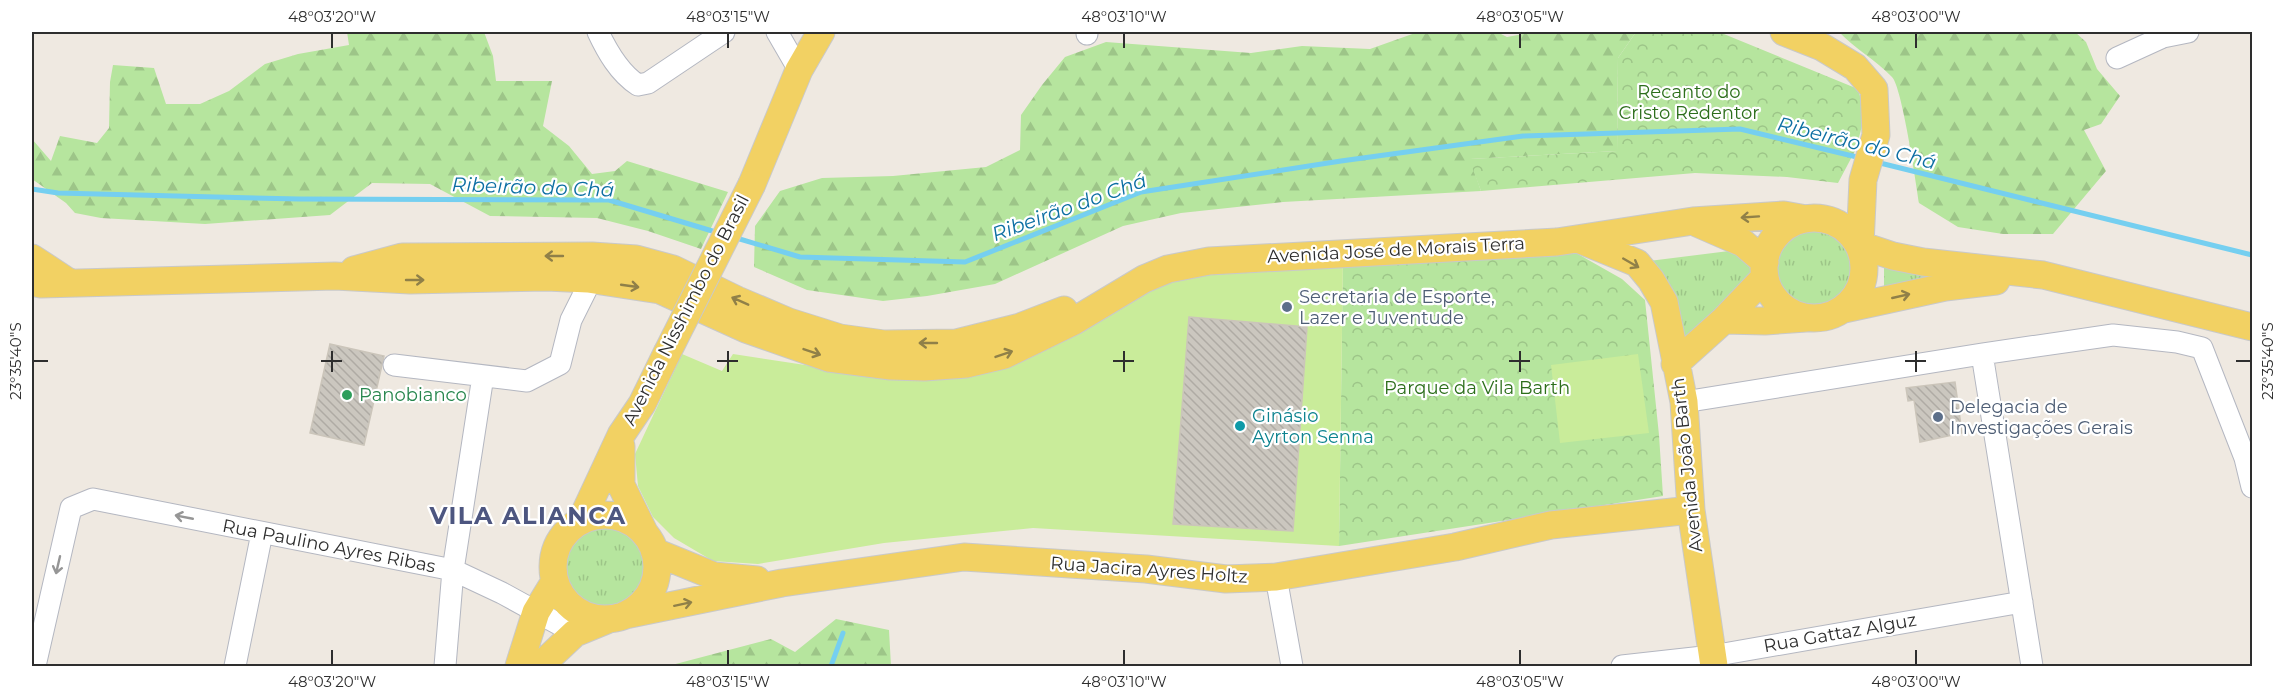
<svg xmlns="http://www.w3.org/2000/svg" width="2284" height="698" font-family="Montserrat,sans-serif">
<defs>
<pattern id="grass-tufts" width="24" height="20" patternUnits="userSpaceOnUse" patternTransform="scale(1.5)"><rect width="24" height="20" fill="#b6e59e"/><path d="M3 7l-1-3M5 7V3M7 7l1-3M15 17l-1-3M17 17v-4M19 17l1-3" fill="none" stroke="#9dc588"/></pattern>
<pattern id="forest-firs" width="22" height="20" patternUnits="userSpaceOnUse" patternTransform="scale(1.5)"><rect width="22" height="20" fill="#b6e59e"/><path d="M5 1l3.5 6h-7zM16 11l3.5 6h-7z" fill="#9dc588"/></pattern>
<pattern id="park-crowns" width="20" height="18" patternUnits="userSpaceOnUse" patternTransform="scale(1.5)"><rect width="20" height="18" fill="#b6e59e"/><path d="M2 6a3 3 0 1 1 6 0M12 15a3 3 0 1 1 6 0" fill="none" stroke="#9dc588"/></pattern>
<pattern id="building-back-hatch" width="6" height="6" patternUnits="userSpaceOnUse" patternTransform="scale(1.5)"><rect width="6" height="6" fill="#cbc7bf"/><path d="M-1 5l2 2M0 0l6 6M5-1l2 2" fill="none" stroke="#afaba4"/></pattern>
</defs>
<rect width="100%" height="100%" fill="#efe9e1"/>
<path fill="url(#grass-tufts)" d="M1776 267a38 38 0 1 1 76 0a38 38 0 1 1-76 0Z
M1729,251l10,1c12,14 16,17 7,34l-67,56 -30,-81z
M1884,265l82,15 -82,14z
M564 565a43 43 0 1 1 86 0a43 43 0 1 1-86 0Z"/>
<path fill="url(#forest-firs)" d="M347,32h137l9,24 3,25h56l-9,45 26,20 23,28 23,-3 12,-10 101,31 -27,57 -53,-18 -51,-13 -107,-2 -60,-32 -58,-1 -42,32 -125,9 -104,-6 -26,-5 -9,-10 -34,-24v-40l19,22 9,-25 37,7 12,-15 1,-46 3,-17 41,3 12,36h34l29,-13 36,-27 33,-10 51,-9z
M1418,32h79l10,5 27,-5h102l-18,26 -1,93 -147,8 11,32 -198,11 -102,11 -58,13 -128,58 -68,12 -44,5 -76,-11 -53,-23 1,-41 25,-35 42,-13 71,-2 93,-9 34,-17 1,-35 21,-30 23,-28 41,-15 145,11 51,-7 68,3z
M1839,32h236l11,10 11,27 23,27 -19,28 -17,6 22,41 -53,63h-50l-45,-7 -39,-24c-3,-20 -17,-116 -27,-126 -16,-17 -37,-28 -53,-45z
M836,619l53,11 2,36h-223l103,-27 24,13z"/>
<path fill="url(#park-crowns)" d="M1636,32h83l139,57 7,25 -9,35 -18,34 -51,-6 -92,-4 -214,18 -12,-32 148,-8 1,-93z
M1569,249l53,30 23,21 14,135 4,61 -324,50 4,-289z"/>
<path fill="#c9ec9a" d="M1343,257l-4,289 -306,-18 -149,15 -126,21 -45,-3 -39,-23 -21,-21 -15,-31 -3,-32 47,-100 40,17 11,-17 145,22 309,-99z
M1638,354l11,79 -89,10 -9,-78z"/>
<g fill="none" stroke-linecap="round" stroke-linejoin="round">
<path stroke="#75cff0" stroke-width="5" d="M1876,162l376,93
M32,189l26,4 241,6 310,1 110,33
M733,237l67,20 165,5 176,-70 200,-31 182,-25 217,-7 121,29
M831,666l12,-33"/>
</g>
<path fill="url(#building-back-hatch)" stroke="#cbc5ba" stroke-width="1.5" d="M1189,317l118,10 -14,204 -120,-7z
M330,344l54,12 -20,89 -54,-12z
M1955,382l7,51 -42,9 -6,-42 -6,1 -2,-13z"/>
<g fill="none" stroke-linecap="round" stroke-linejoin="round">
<g stroke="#b4b7c1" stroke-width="23">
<path id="minor" d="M598,32c9,19 21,41 40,53l10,-2 76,-51
M777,32l22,38
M1087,34v-2
M2117,58l46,-21 25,-5
M1982,354l50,312
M394,365l133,16 33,-17 11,-44 15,-30 2,-11
M1684,402l298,-48 131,-19 64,7 25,6 43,110 7,29
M1276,577l16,89
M35,666l36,-158 22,-9 360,71 49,23 73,40
M235,666l27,-133
M445,666l8,-96 30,-194
M1622,666l90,-10 310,-54"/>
</g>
<g stroke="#c9c9c9" stroke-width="29">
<path id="major" d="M1784,32l38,15 33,20 19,22 2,46 -13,45 -3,65 33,11 30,6 120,13 209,52
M752,184l47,-114 22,-38
M1764 268a50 50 0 1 1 100 0a50 50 0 1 1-100 0Z
M1697,223l46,20 22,19
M1578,239l59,24 14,17 13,22 20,100 7,108 23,156
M32,258l38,25
M354,270l48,-13 190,-1 44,3 37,10 64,31 52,22 51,16 44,6 72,-1 64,-16 44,-17
M32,282l9,2 294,-8 75,4 137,-3 41,2 72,11 86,39 83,29 62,8 33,1 42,-3 38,-9 70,-34 70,-42 24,-10 41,-8 348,-19 136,-21 91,-6 22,4
M1844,309l101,-22 51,-6
M1724,320l41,1 41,-3
M1675,364l49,-44 41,-43
M621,446v39l23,47
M553 567a52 52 0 1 1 104 0a52 52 0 1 1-104 0Z
M581,521l40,-86 21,-31 25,-51
M655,552l59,24 43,4
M625,615l157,-32 182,-26 182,12 80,10 50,-2 179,-30 96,-22 140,-15
M519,666l17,-54 19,-31
M540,666l35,-33 34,-14"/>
</g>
<use href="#minor" stroke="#fff" stroke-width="21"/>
<use href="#major" stroke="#f2d163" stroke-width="27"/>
<g stroke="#c9c9c9" stroke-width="29" stroke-linecap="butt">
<path id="major-bridge" d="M667,353l85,-169"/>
</g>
<use href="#major-bridge" stroke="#f2d163" stroke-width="27"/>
</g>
<defs><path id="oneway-shaft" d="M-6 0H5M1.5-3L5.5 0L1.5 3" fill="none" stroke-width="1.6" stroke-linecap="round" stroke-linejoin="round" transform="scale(1.5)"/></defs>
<g stroke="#908048">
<use href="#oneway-shaft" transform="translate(1750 217) rotate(176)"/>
<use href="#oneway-shaft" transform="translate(554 256) rotate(180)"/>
<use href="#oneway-shaft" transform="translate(1631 263) rotate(30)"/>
<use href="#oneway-shaft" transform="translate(415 280)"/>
<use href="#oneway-shaft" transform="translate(630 286) rotate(8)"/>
<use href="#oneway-shaft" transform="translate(1901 296) rotate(-13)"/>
<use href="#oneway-shaft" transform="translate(740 301) rotate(-156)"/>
<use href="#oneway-shaft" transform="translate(928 343) rotate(180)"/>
<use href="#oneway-shaft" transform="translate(812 352) rotate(19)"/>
<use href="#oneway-shaft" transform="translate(1004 354) rotate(-19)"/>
<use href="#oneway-shaft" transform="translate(683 604) rotate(-12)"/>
</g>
<g stroke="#969696">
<use href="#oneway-shaft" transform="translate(184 517) rotate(-169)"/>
<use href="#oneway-shaft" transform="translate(58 565) rotate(103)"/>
</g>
<path fill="none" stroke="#2e2e2e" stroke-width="2" d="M332,33v15M728,33v15M1124,33v15M1520,33v15M1916,33v15M332,351v21M728,351v21M1124,351v21M1520,351v21M1916,351v21M33,361h15M321,361h21M717,361h21M1113,361h21M1509,361h21M1905,361h21M2236,361h15M332,650v15M728,650v15M1124,650v15M1520,650v15M1916,650v15"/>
<g fill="#5c6f8a" stroke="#fff" stroke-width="2">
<circle cx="1287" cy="307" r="6"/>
<circle cx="1938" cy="417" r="6"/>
</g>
<circle fill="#2e9e5b" stroke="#fff" stroke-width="2" cx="347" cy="395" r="6"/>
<circle fill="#0f9aa8" stroke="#fff" stroke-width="2" cx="1240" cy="426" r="6"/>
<g text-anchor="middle" stroke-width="4.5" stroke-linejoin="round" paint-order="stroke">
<g font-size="18" fill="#2c6e1b" stroke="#fff">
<text x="1689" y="98">Recanto do<tspan x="1689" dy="21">Cristo Redentor</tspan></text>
<text x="1477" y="394">Parque da Vila Barth</text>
</g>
<g font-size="18" fill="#2e2e2e" stroke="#fff">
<text transform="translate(1396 250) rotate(-3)" y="6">Avenida José de Morais Terra</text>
<text transform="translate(686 310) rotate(-63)" y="6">Avenida Nisshimbo do Brasil</text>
<text transform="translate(1687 465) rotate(-96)" y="6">Avenida João Barth</text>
<text transform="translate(329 546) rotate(11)" y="6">Rua Paulino Ayres Ribas</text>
<text transform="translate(1149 570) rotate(4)" y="6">Rua Jacira Ayres Holtz</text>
<text transform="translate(1840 633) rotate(-10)" y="6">Rua Gattaz Alguz</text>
</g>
<g font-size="18" fill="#4e5e75" stroke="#fff" text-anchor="start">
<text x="1299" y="303">Secretaria de Esporte,<tspan x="1299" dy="21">Lazer e Juventude</tspan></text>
<text x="1950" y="413">Delegacia de<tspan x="1950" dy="21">Investigações Gerais</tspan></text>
</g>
<g font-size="18" fill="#27864d" stroke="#fff" text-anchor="start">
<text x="359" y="401">Panobianco</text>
</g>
<g font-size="18" fill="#0d838f" stroke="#fff" text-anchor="start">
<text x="1252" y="422">Ginásio<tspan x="1252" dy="21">Ayrton Senna</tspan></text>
</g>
<g font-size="20" font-style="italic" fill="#0d6fa3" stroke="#fff">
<text transform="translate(1857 143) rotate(14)" y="7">Ribeirão do Chá</text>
<text transform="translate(533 187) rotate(2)" y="7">Ribeirão do Chá</text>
<text transform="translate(1069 207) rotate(-20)" y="7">Ribeirão do Chá</text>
</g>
<g font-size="24" font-weight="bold" letter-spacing="1.5" fill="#4d5680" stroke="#fff">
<text x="528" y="524">VILA ALIANCA</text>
</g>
</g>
<rect width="2284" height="698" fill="none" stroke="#ffffff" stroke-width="66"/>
<rect x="33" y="33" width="2218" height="632" fill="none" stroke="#2e2e2e" stroke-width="2"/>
<g font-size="15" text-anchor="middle" fill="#2e2e2e">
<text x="332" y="22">48°03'20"W</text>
<text x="728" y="22">48°03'15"W</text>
<text x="1124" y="22">48°03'10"W</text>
<text x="1520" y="22">48°03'05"W</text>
<text x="1916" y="22">48°03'00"W</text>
<text transform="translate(16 361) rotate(-90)" y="5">23°35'40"S</text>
<text transform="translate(2268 361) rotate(-90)" y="5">23°35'40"S</text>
<text x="332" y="687">48°03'20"W</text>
<text x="728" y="687">48°03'15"W</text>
<text x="1124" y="687">48°03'10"W</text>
<text x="1520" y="687">48°03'05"W</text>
<text x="1916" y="687">48°03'00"W</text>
</g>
</svg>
